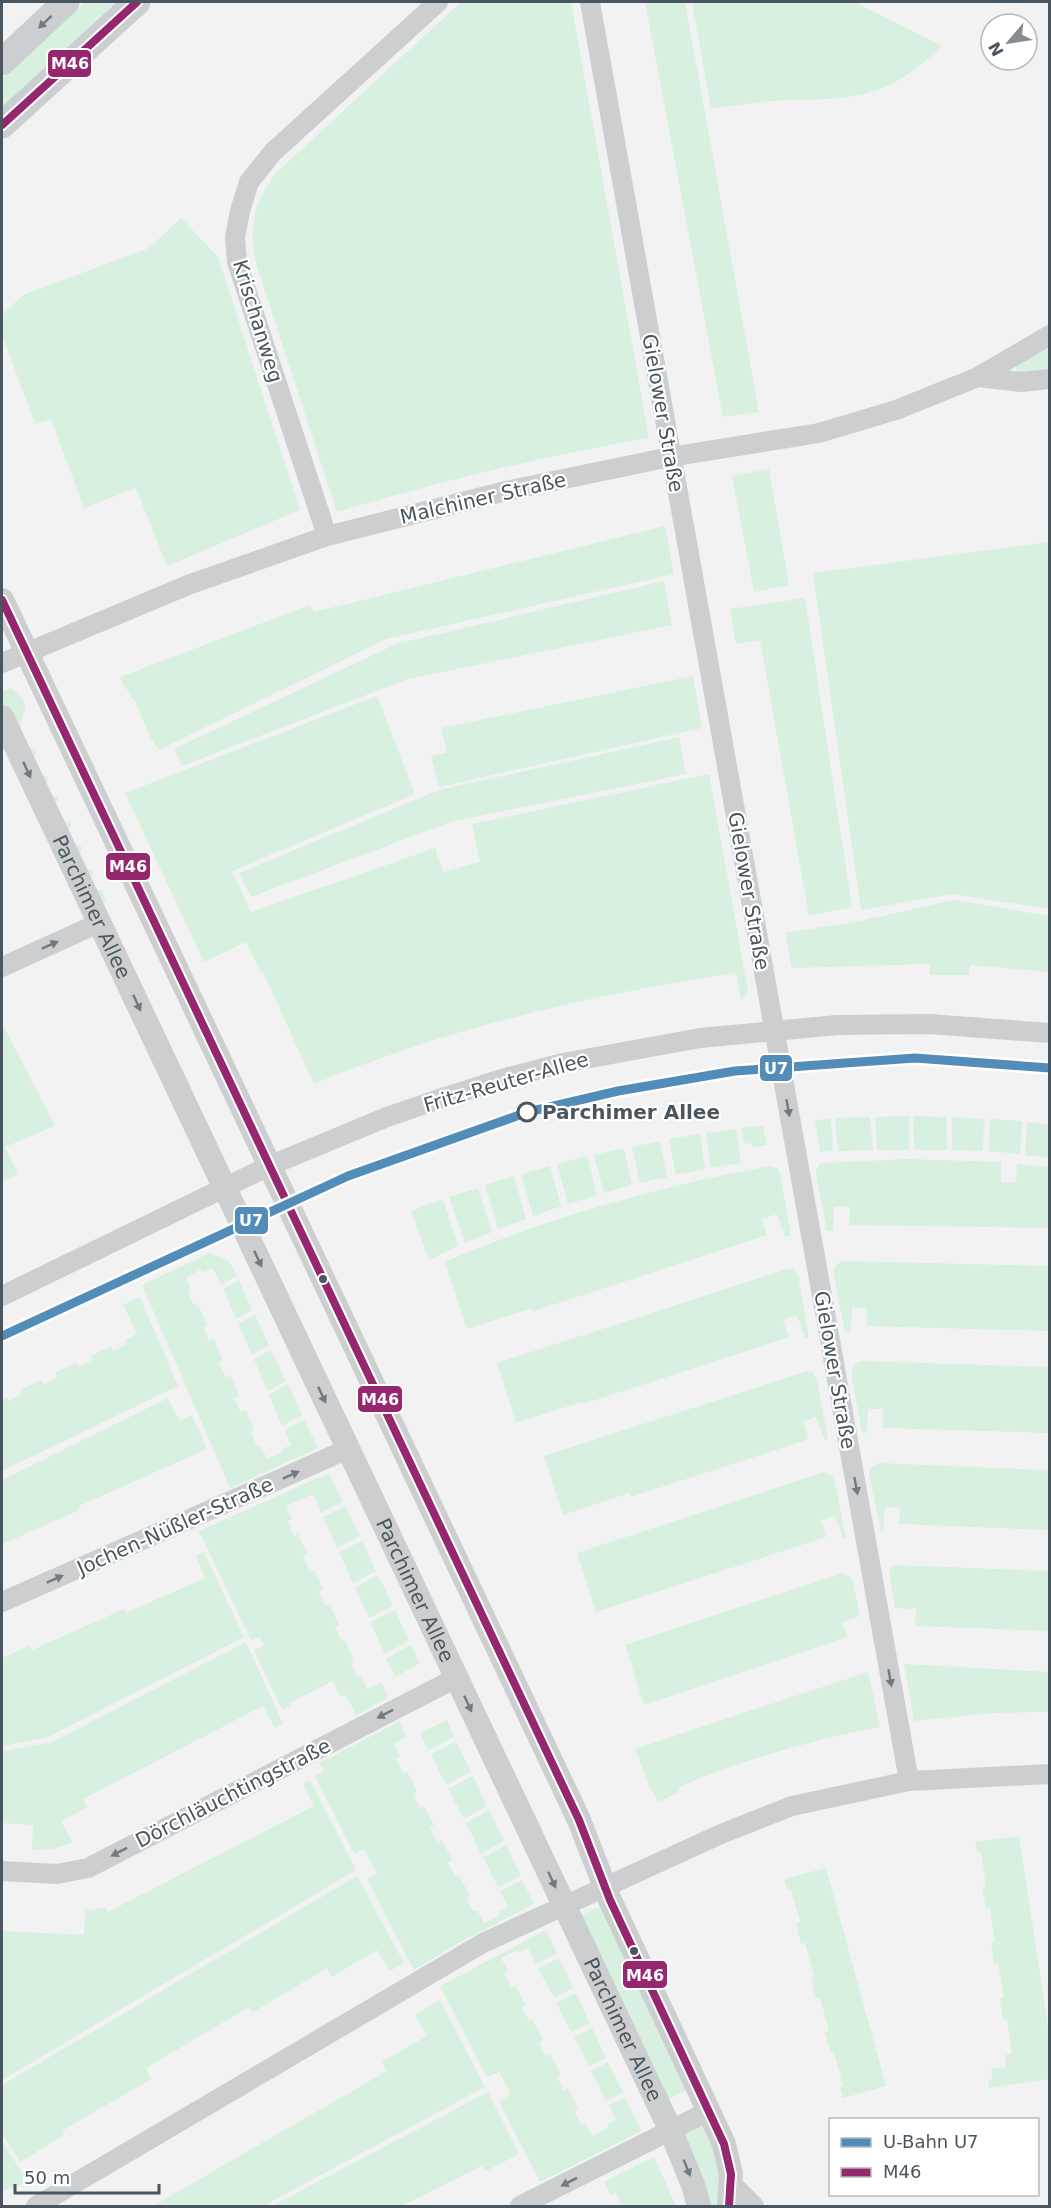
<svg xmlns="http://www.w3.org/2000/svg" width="1051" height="2208" font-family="'DejaVu Sans',sans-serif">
<rect width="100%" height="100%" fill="#f2f2f2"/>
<path fill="#d7f0df" d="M85,2h31l-114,106v-29z
M461,2h110l78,436c-105,18 -209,43 -312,74l-80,-245c-9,-38 -5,-61 18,-93z
M645,2h40l74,410 -36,5z
M692,2h162l88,44c-16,15 -32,29 -52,39 -36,17 -80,14 -119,16 -20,2 -40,5 -60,8z
M181,218l37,39 82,253 -133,56 -31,-78 -52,20 -33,-89 -16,5 -33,-89v-20l21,-20 126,-47z
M1049,344v25l-29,3 -3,-1 -1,-6z
M769,469l20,116 -35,7 -22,-116z
M665,526l9,48 -288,65 -227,111 -9,-13 -16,-38h-2l-4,-10h-3l-5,-12 190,-72 4,7z
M1049,542v367l-96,-15 -92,16 -48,-337z
M664,581l8,44 -264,54 -226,87 -8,-17 222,-105z
M805,598l47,309 -43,9 -49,-276 -24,4 -6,-35z
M693,676l9,52 -263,59 -8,-31 16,-4 -6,-24z
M11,688c24,20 11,17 9,42 -1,5 4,12 7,17l8,2 1,3 -3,7 7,15 7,2 2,2 -4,8 5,9 7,2 1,2 -3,7 7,15 7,1 2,3 -4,7 7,13 7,1 1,3 -3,6 5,13 7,1 2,4 -3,6 4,9 8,3 4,10 -9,4 -95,-203v-10z
M377,696l38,98 -183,77 19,41 184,-64 8,24 37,-10 -8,-38 237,-50 39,217 -7,10 -5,-28c-147,22 -285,54 -422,111l-51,-112h-2l-15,-30 -42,20 -79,-169z
M679,737l7,37 -233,47 -202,76 -12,-24 200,-83z
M954,900l95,16v56l-79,-7 -1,10h-39v-11l-138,4 -7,-35 75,-12z
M2,1023l53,103 -50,21 13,27 -16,9z
M909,1116v34h-32l-2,-33z
M913,1116l33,1 1,33h-33z
M870,1117l3,33 -35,1 -3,-33z
M952,1117l32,2 -1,32 -31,-1z
M831,1119l2,32 -13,1 -5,-32z
M990,1119l32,2 -2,33 -31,-3z
M1027,1122l22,2v34l-24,-3z
M763,1126l4,19 -14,3 -1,-5 -8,1 -2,-16z
M736,1129l5,34 -30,5 -5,-35z
M700,1134l5,35 -29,6 -7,-36z
M660,1141l7,36 -27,6 -8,-36z
M624,1148l8,37 -28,8 -10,-38z
M587,1156l10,39 -29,9 -11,-40z
M908,1159l93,3v20h15l1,-18 32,3v61l-200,-3 1,-18 -16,-1 -1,25h-6l-11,-56v-6l5,-6z
M550,1166l11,40 -28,10 -12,-42z
M771,1166l7,3 2,4 11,62 -6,2 -8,-23 -15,5 5,16 -233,76 -2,-3 -65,21 -22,-67c105,-45 214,-76 326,-96z
M514,1176l12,43 -28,10 -13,-44z
M478,1188l14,44 -27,11 -16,-46z
M443,1199l15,47 -29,14 -18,-49z
M210,1253l19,8 8,15 -16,9 -8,-17 -9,4 -2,-3 -16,8 5,13 -3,2 6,13 4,-1 9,21 -4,2 6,14 5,-2 9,22 -4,1 6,15 5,-2 9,21 -5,2 7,14 5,-2 8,20 -3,2 6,15 4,-1 6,13 16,-7 -1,-3 9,-4 -6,-15 19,-10 14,28 -88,40 -88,-203z
M844,1261l205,5v65l-182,-5v-18l-15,-1 -1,25h-6l-12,-61 4,-7z
M787,1269h6l5,6 11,62 -4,1 -8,-23 -14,5 6,17 -206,67 -1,-2 -66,21 -19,-60z
M239,1280l13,30 -16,9 -13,-30z
M140,1297l38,89 -176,85v-72l5,-2 2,4 13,-7 -1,-4 20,-10 3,4 13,-6 -2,-5 21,-10 3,4 13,-7 -1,-4 20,-10 2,5 14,-7 -2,-4 12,-6 -14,-29z
M255,1315l14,30 -17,10 -14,-31z
M271,1350l15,31 -19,10 -13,-32z
M862,1361l187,6v66l-166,-5v-19h-15l-1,24h-5l-11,-60 4,-10z
M807,1371l6,1 4,9 11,58 -3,1 -9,-23 -13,5 6,17 -178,58 -2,-4 -66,22 -19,-59z
M288,1384l14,31 -20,11 -13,-31z
M168,1398l11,23 13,-6 15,34 -128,57 1,4 -78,34v-64z
M878,1463l171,7v60l-150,-6 1,-16 -15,-1 -2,24h-2l-12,-57 3,-7z
M824,1472l8,4 3,6 11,56 -3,1 -8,-23 -14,4 5,17 -230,75 -19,-59z
M329,1473l14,29 -22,11 -8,-19 -27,12 6,13 -4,2 6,15 4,-2 9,20 -4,2 7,15 4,-1 9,19 -4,2 6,15 5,-1 9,20 -4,2 6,14 4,-1 9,20 -3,2 6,15 4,-2 6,14 15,-7 6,16 -32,17 -10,-20 -5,2 -8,-16 -44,22 1,3 -8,4 -28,-60 10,-4 -4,-9 -9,3 -52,-109z
M345,1506l15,30 -23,12 -14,-31z
M362,1541l14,30 -23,12 -14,-31z
M204,1552l40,85 -196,100 -46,9v-88l27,-12 3,4 92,-41 2,4 79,-35 -9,-22z
M893,1565l156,6v60l-134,-5 1,-17 -21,-1 -6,-36z
M843,1573l9,5 8,38 -18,6 5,15 -203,68 -19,-60z
M378,1575l15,31 -24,12 -14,-31z
M395,1610l14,31 -24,13 -15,-32z
M246,1642l37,82 -8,4 -12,-22 -180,93 4,8 -26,14 12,22 -22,6 -19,1 1,-25 -31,-2v-72l50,-9z
M411,1645l9,18 -25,14 -9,-19z
M904,1664l145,8v40l-56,1 -79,8z
M868,1672l12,55c-70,13 -137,33 -202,60l1,5 -21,10 -5,-11h-2l-16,-42z
M447,1720l7,17 -26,13 -8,-17z
M399,1722l8,15 -14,7 7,12 -4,3 7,14 4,-2 10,20 -4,3 7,14 4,-2 10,19 -4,3 8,14 4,-2 10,20 -4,3 8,14 3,-1 11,19 -4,3 7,13 4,-1 7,13 16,-8 -1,-4 9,-4 -8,-16 22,-11 12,24 -74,38 -46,28 -47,-91 10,-5 -13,-25 -10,5 -39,-78 9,-5 -5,-8z
M456,1741l15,31 -25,13 -15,-31z
M473,1776l14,30 -23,13 -16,-30z
M310,1780l46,90 -354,210v-149l82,4 1,-24 20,-4 3,5 206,-106 -11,-22z
M489,1810l15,31 -23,13 -15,-31z
M1019,1836l30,197v46l-60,9 -1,-7 4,-1 -1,-11 15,-2 -1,-12 7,-1 -5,-34h-4l-3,-21 4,-1 -6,-34h-4l-3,-21 4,-1 -5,-34h-4l-4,-21 4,-1 -5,-34h-4l-2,-10z
M506,1845l15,31 -23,11 -15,-30z
M826,1868l60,218 -43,12 -3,-11 3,-1 -9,-33h-3l-6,-21 4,-1 -9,-33h-4l-5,-20 3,-1 -9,-34 -4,1 -5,-21 4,-1 -9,-33 -4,1 -3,-11z
M357,1876l47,87 -14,8 -13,-21 -45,27 -5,-9 -74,44 -4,-5 -103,61 5,11 -89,52 2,4 -44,27 -18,-28v-49z
M601,1906l86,184 -22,11 -88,-184z
M546,1930l11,23 -21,11 -8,-16 -9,4 -1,-2 -17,8 7,13 -4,2 7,14 4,-2 10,20 -3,3 7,13 4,-1 10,20 -4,2 7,14 4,-2 11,21 -4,2 6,13 5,-2 10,21 -4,2 7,14 4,-2 7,13 16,-8 -1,-3 9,-5 -7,-15 16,-8 16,34 -101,51 -41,-81 12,-7 -12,-22 -12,5 -47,-91z
M559,1958l14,30 -19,10 -16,-30z
M576,1993l14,30 -19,9 -15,-29z
M440,2000l45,87 -222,119h-110l234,-135 -5,-9 45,-26 -12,-22z
M592,2028l14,30 -17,8 -15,-29z
M608,2062l15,31 -17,8 -15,-30z
M488,2092l31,62 -33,17 -4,-5 -80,40h-130z
M701,2126l3,1c17,29 16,46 15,79h-11l-23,-71z
M2,2141l26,41 -26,9z
M654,2157l22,49h-54l-6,-13 -5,2 -7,-13z"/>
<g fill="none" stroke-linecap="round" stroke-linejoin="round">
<path stroke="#ccced0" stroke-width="20" d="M590,2l319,1779
M978,377l43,5 29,-3
M327,536l-90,-274 -2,-25 5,-26 9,-29 24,-30 165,-150
M2,663l186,-78 139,-49 179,-45 164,-34 149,-24 77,-23 82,-33 72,-42
M2,967l97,-44
M2,1296l267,-130 118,-49 58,-20 60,-19 58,-15 137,-25 137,-13 92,-1 121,9
M2,1602l346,-153
M2,1871l55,3 31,-6 368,-190
M731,2183l23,23
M36,2206l447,-263 238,-109 71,-28 117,-25 141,-7
M520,2206l189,-95"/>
<g stroke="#ccced0" stroke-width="24">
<path d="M2,600l577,1220 31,80 114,244 7,30 -2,32"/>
<path id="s1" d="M2,717l669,1414 22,54 6,21"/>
</g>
<path stroke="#cccfd2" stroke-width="27" d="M2,62l64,-60
M2,125l135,-123"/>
<g stroke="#fff" stroke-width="12">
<path id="bus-1" d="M2,125l135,-123
M2,600l577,1220 31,80 114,244 7,30 -2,32"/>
</g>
<use href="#bus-1" stroke="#95276e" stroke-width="8"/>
<g stroke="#fff" stroke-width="14">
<path id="metro-1" d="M2,1336l346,-160 180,-64 90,-21 117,-20 180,-13 135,10"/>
</g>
<use href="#metro-1" stroke="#528dba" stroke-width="9"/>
</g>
<defs><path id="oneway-solid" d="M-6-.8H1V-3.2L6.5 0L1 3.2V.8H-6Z" transform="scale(1.5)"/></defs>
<use fill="#707a82" href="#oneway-solid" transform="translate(45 22) rotate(137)"/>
<g fill="#707a81">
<use href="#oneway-solid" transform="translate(27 770) rotate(65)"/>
<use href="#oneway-solid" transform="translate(50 945) rotate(-24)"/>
<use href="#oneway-solid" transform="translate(137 1003) rotate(65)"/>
<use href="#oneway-solid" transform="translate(788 1108) rotate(80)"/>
<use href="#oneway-solid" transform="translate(258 1259) rotate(65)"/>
<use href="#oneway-solid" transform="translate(322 1395) rotate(65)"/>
<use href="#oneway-solid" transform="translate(291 1475) rotate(-24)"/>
<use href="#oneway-solid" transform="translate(856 1486) rotate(80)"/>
<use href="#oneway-solid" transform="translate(55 1579) rotate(-24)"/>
<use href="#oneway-solid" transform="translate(890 1678) rotate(80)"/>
<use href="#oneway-solid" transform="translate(468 1704) rotate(65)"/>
<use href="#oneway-solid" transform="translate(385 1714) rotate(153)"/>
<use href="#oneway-solid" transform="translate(119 1852) rotate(153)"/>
<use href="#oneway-solid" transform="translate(552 1880) rotate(65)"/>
<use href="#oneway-solid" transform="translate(687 2168) rotate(68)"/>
<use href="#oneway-solid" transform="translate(569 2182) rotate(153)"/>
</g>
<circle fill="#fff" stroke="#49565f" stroke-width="3" cx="527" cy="1112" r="9"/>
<g fill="#49565f" stroke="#fff" stroke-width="2">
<circle cx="323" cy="1279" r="5"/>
<circle cx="634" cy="1951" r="5"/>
</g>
<g text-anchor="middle" stroke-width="4.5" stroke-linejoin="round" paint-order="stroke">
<g font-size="20" fill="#49565f" stroke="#fff">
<text transform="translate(258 321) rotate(73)" y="7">Krischanweg</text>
<text transform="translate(663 413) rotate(80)" y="7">Gielower Straße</text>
<text transform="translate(483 498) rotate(-13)" y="7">Malchiner Straße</text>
<text transform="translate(749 891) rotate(80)" y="7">Gielower Straße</text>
<text dy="7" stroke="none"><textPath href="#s1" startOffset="210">Parchimer Allee</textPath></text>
<text transform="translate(506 1082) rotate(-16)" y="7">Fritz-Reuter-Allee</text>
<text transform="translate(835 1370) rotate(80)" y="7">Gielower Straße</text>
<text transform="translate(175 1526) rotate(-24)" y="7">Jochen-Nüßler-Straße</text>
<text dy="7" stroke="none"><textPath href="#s1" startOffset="966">Parchimer Allee</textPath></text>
<text transform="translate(233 1793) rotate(-27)" y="7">Dörchläuchtingstraße</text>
<text dy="7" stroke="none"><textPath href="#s1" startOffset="1452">Parchimer Allee</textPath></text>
</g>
<g font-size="20" font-weight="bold" fill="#49565f" stroke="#fff" text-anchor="start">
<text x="542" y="1119">Parchimer Allee</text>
</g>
</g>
<g stroke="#fff" stroke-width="2">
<rect x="47" y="49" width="45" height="29" rx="6" fill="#95276e"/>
<rect x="105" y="852" width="46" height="29" rx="6" fill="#95276e"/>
<rect x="759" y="1054" width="34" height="28" rx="6" fill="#528dba"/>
<rect x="234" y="1206" width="35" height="29" rx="6" fill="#528dba"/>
<rect x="357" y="1385" width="46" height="28" rx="6" fill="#95276e"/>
<rect x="622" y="1960" width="46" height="29" rx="6" fill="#95276e"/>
</g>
<g font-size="16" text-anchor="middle" font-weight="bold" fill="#fff">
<text x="70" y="69">M46</text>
<text x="128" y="872">M46</text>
<text x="776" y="1074">U7</text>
<text x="251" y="1226">U7</text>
<text x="380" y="1405">M46</text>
<text x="645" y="1981">M46</text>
</g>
<rect width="1051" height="2208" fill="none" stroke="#49565f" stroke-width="6"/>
<rect x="829" y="2118" width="210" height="78" fill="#ffffff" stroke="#b6bbbf" stroke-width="1.5"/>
<rect x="841" y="2138" width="30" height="9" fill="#528dba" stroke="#b6bbbf" stroke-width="1.5"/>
<text x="883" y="2148" font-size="18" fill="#49565f">U-Bahn U7</text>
<rect x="841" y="2168" width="30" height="9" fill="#95276e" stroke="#b6bbbf" stroke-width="1.5"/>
<text x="883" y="2178" font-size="18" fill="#49565f">M46</text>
<g transform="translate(1009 42) rotate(241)"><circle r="28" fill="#ffffff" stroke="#b6bbbf" stroke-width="1.5"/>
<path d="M0-4.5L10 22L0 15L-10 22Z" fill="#848d92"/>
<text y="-9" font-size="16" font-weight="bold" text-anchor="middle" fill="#49565f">N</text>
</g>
<path d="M15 2184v9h144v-9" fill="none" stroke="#49565f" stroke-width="3"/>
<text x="24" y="2184" font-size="18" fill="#49565f" stroke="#ffffff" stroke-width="4.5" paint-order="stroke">50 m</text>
</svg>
